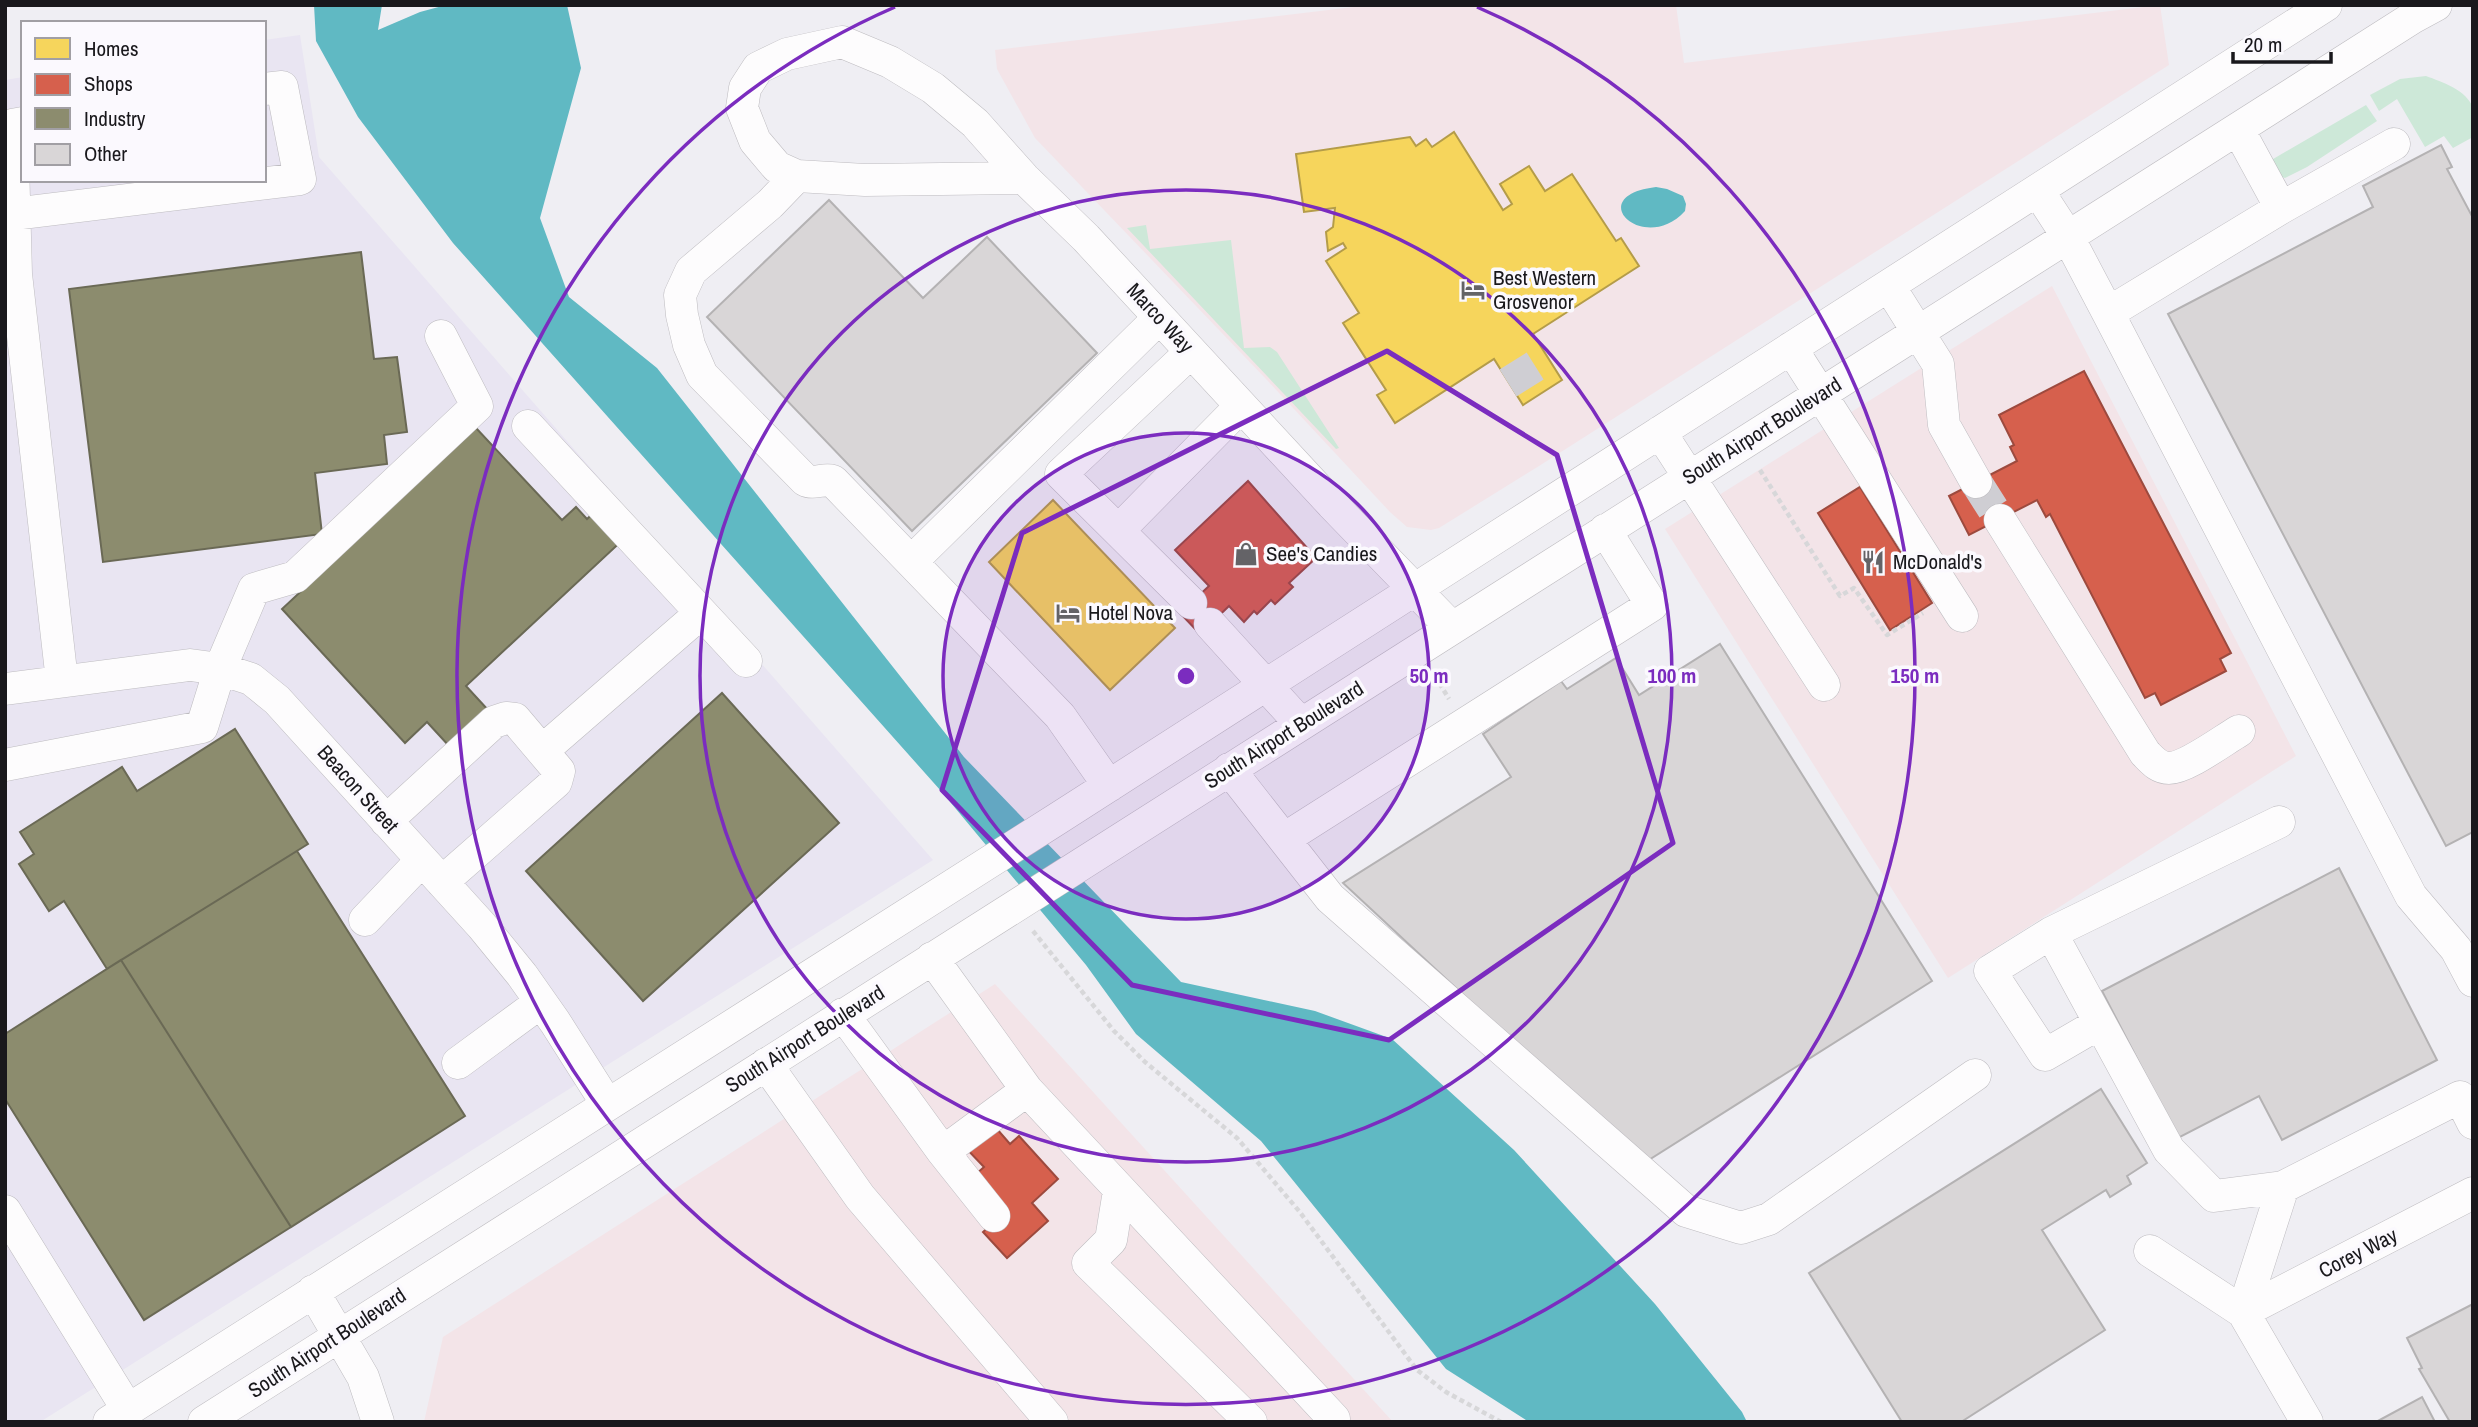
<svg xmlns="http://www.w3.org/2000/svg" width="2478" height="1427" font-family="'Archivo Narrow',sans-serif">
<rect width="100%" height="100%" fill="#efeef3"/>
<path fill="#f3e4e8" d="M1370,5h306l8,58 476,-58 9,60 -630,401 -100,62 -8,2 -24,-3 -17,-15 -124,-133 -231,-241 -38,-69 -2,-19z
M2052,286l244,470 -348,222 -283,-449z
M995,984l398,438h-969l19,-85z"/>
<path fill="#e9e5f2" d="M300,35l19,122 614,703 -893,562h-35v-1342l18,-3v103h241v-140z"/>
<path fill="#cde8d8" d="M2426,76c16,6 41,14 47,32 2,8 0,21 0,29l-20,11 -9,-12 -19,11 -28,-48 -18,12 -9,-16 30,-16z
M2366,105l11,16 -70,46 -22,11 -11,-4 -6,-12z
M1146,225l4,24 81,-9 13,108 26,-1 7,5 62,96 -3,1 -209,-221z"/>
<path fill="#60b9c3" d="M314,5h68l-4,25 42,-18 26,-7h121l14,63 -41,150 29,79 88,71 307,389 217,225 134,29 77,28 122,111 141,154 87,108 5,10h-218l-83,-53 -185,-228 -125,-107 -50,-69 -145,-174 -488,-548 -95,-126 -42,-76z
M1656,187l11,2 16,7 3,8 -1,7c-41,45 -104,-15 -29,-24z"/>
<path fill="#f6d55c" stroke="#b49c49" stroke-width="2" d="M1454,132l49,78 9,-6 -12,-20 29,-18 16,25 27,-17 44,67 5,-3 18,28 -106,68 29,46 -39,25 -29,-46 -99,64 -18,-28 9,-5 -43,-67 16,-10 -33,-52 20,-13 -3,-5 -15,8 -2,-19 7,-5 2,-19 -31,4 -8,-58 114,-17 6,9 10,-7 6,8z
M1053,500l122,128 -65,62 -121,-128z"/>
<path fill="#d6604d" stroke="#9d4a3e" stroke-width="2" d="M2084,371l147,282 -11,6 6,12 -65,34 -6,-12 -10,5 -95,-184 -4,3 -9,-17 -68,35 -20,-39 68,-35 -7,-14 4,-2 -15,-30z
M1248,481l68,77 -27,25 4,4 -18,17 -4,-4 -14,14 -3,-3 -10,11 -15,-16 -29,28 -20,-21 29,-27 -34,-36z
M1860,487l72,116 -42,27 -72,-117z
M990,1121l20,23 9,-8 39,43 -26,24 16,18 -41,37 -24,-26 23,-21 -31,-36 9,-8 -21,-22z"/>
<path fill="#8c8c6e" stroke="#6a6955" stroke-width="2" d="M361,252l13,107 23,-2 10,75 -23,3 3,29 -72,9 7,61 -219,28 -34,-273z
M476,428l86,92 14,-13 11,12 14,-13 27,29 -162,151 23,25 -39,36 -23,-25 -22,21 -123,-134z
M722,693l117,130 -196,178 -117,-130z
M235,729l73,115 -201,125 -43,-68 -15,10 -30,-47 15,-10 -14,-22 102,-65 15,24z
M297,851l168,265 -174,111 -170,-267z
M121,960l170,267 -147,93 -139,-221v-65z"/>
<path fill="#d9d6d7" stroke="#b4b2b3" stroke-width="2" d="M2441,145l11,22 -5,2 26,49v614l-27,14 -278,-532 205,-107 -10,-21z
M829,200l94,98 64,-61 110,116 -185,178 -205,-214z
M1720,644l212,337 -288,182 -301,-280 168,-106 -28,-43 78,-53 6,8 49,-31 23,37z
M2339,868l98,192 -155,80 -23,-44 -81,42 -76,-147z
M2101,1089l46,74 -20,13 4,8 -21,13 -4,-7 -64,40 63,100 -144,92h-59l-93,-149z
M2473,1304v118h-23l-31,-53 3,-1 -15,-30z
M2422,1397l13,25h-59z"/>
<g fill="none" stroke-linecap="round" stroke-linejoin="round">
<path stroke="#cfced3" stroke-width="32" stroke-dasharray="32 16" stroke-linecap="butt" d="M1508,383l40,-25
M1976,482l24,38"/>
<g stroke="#bebcc0" stroke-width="33">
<path id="minor" d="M23,123l-11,2 4,149 46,407
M2238,129l43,79 113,-64
M797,176l-27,28 -79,67 -11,24 2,20 7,30 13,30 103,105c9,5 18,-2 28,1l227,235 49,70
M1024,178l-159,2 -68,-4 -20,-9 -22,-26 -13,-33 3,-20 13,-20 29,-14 55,-12 48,20 43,26 42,35 49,55 62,60 246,266 120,124
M2038,191l30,46 40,76 303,583 45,53 17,32
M5,215l295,-36 -18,-92 -18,2
M1889,286l49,78 6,61 32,57
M2108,313l173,-105
M1791,348l171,268
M528,426l218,235
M1660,432l164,253
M2000,520l145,233c7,7 13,15 24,15 17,0 53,-27 70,-37
M1119,530l122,-124
M912,561l247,-243
M1191,603l-130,-129 130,-122
M1210,624l91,100
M5,689l185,-24 30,4 31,10 26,21 205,226 40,49 33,47 52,82
M542,751l159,-138
M5,765l197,-38 18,-58 34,-80 41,-12 182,-171 -36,-70
M1229,769l101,129 356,313 55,17 28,-9 206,-144
M386,821l108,-99 12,-4 9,1 44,52 -3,11 -114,100
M1284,839l368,-234 -47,-75
M365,920l57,-60
M2051,933l228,-111
M932,958l95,132
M843,1014l100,138 51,64
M2100,1023l-55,32 -55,-84 61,-38 118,217 45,46 69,-9 177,-90 13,26
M458,1063l83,-61
M766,1064l94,133 192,225
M943,1152l84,-62 307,329 -2,3
M1119,1191l-8,49 -23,23 163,159
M5,1211l123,199
M2150,1251l93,61 64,110
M313,1291l50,86 15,45
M2243,1312l230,-119
M2243,1312l40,-125
M109,1422l948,-603 1269,-814
M204,1422l2208,-1404 24,-13"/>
</g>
<path stroke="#d7d7d9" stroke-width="4.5" stroke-dasharray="5 3.5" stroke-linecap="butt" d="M1760,470l80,126 14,-8 33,47 36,-22
M1435,676l14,23
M1033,931l81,100 31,31 92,76 62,73 118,159 29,22 55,30"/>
<use href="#minor" stroke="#fdfcfd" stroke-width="32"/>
</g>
<path fill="none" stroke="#7b2cbf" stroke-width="5" stroke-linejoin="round" d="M1387,351l170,104 116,388 -284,197 -257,-55 -190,-195 80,-257z"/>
<circle cx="1186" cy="676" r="243" fill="#7b2cbf" fill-opacity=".12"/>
<g fill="none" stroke="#7b2cbf" stroke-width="3.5">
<circle cx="1186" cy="676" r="243"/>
<circle cx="1186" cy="676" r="486"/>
<path d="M1477 7A729 729 0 1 1 895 7"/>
</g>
<defs>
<g id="hotel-bare" transform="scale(1.89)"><path d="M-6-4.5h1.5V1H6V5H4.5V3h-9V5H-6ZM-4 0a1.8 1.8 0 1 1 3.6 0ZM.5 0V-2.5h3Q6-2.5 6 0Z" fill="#646367" stroke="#fbf9fe" stroke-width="2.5" paint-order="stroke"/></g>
<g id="shop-bare" transform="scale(1.89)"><path d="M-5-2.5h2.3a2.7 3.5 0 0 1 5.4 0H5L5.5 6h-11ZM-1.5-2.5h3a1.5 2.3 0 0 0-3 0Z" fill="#646367" stroke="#fbf9fe" stroke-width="2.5" paint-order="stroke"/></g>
<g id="restaurant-bare" transform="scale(1.89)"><path d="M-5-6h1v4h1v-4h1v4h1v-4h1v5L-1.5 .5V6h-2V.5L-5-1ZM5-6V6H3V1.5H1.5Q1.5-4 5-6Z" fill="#646367" stroke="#fbf9fe" stroke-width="2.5" paint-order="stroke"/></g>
</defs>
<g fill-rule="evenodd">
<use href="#hotel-bare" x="1473" y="290"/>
<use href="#shop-bare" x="1246" y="554"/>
<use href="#restaurant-bare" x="1873" y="562"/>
<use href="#hotel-bare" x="1068" y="613"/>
</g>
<g text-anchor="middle" stroke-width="7" stroke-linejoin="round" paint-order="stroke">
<g font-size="21" fill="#19181c" stroke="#fbf9fe" text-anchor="start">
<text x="1493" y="285">Best Western<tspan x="1493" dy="24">Grosvenor</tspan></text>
<text x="1266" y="561">See's Candies</text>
<text x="1893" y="569">McDonald's</text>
<text x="1088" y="620">Hotel Nova</text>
</g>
<g font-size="21" fill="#19181c" stroke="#fbf9fe">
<text transform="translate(1160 318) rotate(47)" y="7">Marco Way</text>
<text transform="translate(1762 431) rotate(-32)" y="7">South Airport Boulevard</text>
<text transform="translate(1284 735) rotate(-32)" y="7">South Airport Boulevard</text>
<text transform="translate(358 789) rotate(48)" y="7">Beacon Street</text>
<text transform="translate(805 1039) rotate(-32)" y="7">South Airport Boulevard</text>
<text transform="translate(2358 1253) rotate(-27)" y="7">Corey Way</text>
<text transform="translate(327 1343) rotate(-33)" y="7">South Airport Boulevard</text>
</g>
</g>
<circle cx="1186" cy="676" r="10" fill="#7b2cbf" stroke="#fbf9fe" stroke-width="3.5"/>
<g font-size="21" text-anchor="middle" font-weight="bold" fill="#7b2cbf" stroke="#fbf9fe" stroke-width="7" stroke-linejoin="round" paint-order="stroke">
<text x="1429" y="683">50 m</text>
<text x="1672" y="683">100 m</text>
<text x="1915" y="683">150 m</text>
</g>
<rect width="2478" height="1427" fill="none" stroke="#19181c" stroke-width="14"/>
<rect x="21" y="21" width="245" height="161" fill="#fbf9fe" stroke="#a19fa4" stroke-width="2"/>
<rect x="35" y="38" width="35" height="21" fill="#f6d55c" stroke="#a19fa4" stroke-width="2"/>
<text x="84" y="56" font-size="21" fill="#19181c">Homes</text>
<rect x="35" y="74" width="35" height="21" fill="#d6604d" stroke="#a19fa4" stroke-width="2"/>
<text x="84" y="91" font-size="21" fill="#19181c">Shops</text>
<rect x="35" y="108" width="35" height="21" fill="#8c8c6e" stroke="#a19fa4" stroke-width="2"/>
<text x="84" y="126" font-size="21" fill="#19181c">Industry</text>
<rect x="35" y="144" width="35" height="21" fill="#d9d6d7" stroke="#a19fa4" stroke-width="2"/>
<text x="84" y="161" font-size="21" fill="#19181c">Other</text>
<path d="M2233 52v10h98v-10" fill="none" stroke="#19181c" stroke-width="3.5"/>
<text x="2244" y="52" font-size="21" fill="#19181c" stroke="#fbf9fe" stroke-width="5" paint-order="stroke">20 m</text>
</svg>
